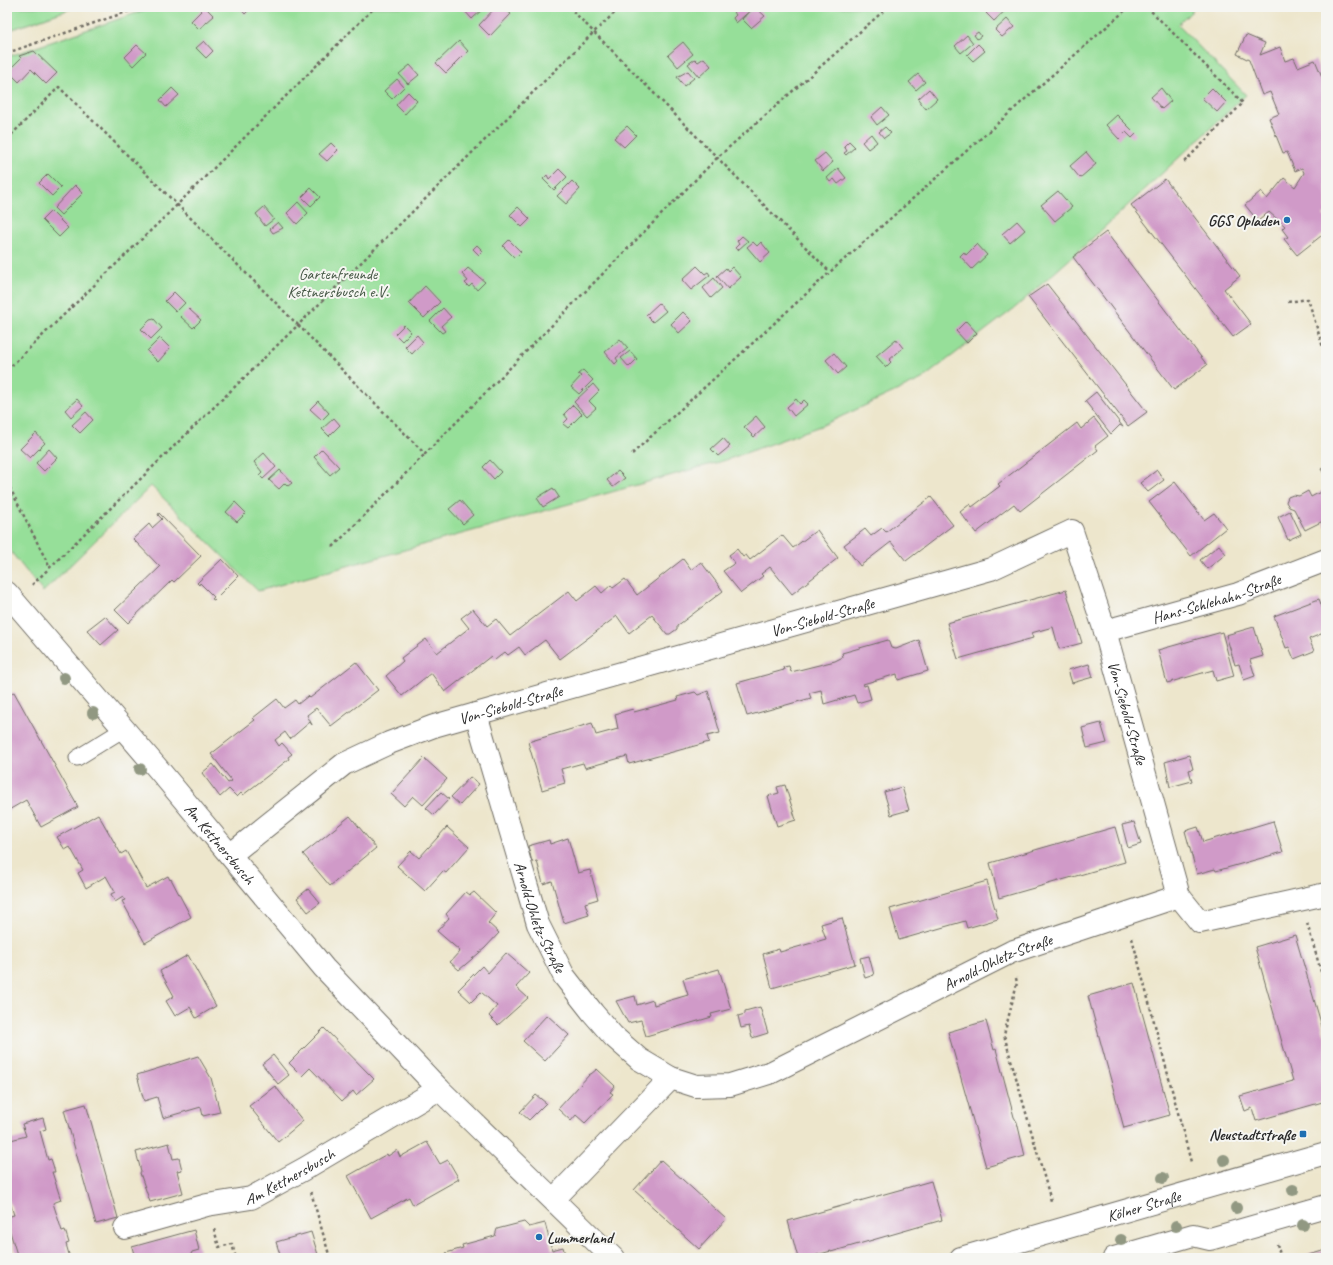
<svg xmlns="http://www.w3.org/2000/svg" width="1333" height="1265" font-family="Caveat,sans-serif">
<rect width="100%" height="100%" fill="#f6f6f2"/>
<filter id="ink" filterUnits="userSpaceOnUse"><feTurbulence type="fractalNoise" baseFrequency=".025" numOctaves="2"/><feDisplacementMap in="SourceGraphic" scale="8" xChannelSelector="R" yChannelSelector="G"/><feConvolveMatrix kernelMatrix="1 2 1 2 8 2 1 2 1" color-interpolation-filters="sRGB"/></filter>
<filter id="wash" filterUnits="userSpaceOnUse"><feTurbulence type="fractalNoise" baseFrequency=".012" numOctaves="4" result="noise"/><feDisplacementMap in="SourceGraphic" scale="16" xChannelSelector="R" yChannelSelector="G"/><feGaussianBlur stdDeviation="0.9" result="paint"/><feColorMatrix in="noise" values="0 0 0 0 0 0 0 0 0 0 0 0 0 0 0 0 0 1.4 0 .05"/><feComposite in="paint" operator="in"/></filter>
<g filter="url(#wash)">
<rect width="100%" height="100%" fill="#ede6cc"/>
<path fill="#96df99" stroke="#608562" d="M7,7h69l-69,24z
M154,7h1042l-18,18 68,70 -165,154 -65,58 -94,72 -99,46 -97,35 -468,131 -107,-105 -108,106 -36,-45v-490z"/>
<g id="blocks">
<path fill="#d09ac8" d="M205,7l9,9 -15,13 -8,-8z
M239,7h13l-7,7z
M465,7h20l-13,12 -9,-10z
M496,7h7l8,7 -21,22 -11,-11z
M732,7h20l1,1 -17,15 -3,-5 3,-3 -5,-7z
M755,7l10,9 -14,12 -9,-9z
M993,7h16l-15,14 -8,-8z
M1007,19l7,8 -12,10 -7,-7z
M978,32l3,4 -4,3 -3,-4z
M967,35l6,8 -12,10 -6,-7z
M1246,35l19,8 -5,12 20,-8 5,14 9,-3 4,9 17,-7 11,26v127l-3,2 3,3v14l-29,23 -13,-16 4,-2 -6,-8 3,-3 -16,-14 -11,9 -13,-16 16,-14 6,8 17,-21 11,9 9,-14 -2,-5 -7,3 -8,-19 -4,1 -14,-35 10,-4 -9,-22 -8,3 -13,-35 -12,-6z
M204,41l9,10 -7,7 -10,-10z
M459,41l9,10 -22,22 -10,-10z
M683,42l10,12 -15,13 -10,-12z
M978,44l7,7 -12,10 -6,-6z
M137,45l9,8 -13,13 -8,-9z
M34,51l23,22 -11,11 -15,-15 -12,13 -11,-11 13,-13 -2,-2z
M704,58l7,8 -12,11 -11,-13 7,-5 3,3z
M410,65l9,10 -11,9 -9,-10z
M688,71l6,7 -10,8 -7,-9z
M918,74l7,8 -9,8 -7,-8z
M397,79l7,8 -12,12 -8,-8z
M172,88l7,7 -13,12 -6,-7z
M1161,88l10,13 -9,8 -11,-12z
M1212,88l14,14 -9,10 -15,-14z
M929,89l8,10 -11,10 -8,-10z
M408,92l9,9 -12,13 -9,-9z
M882,107l7,8 -12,10 -6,-8z
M1117,115l19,19 -4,4 -6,-6 -7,7 -13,-14z
M627,126l9,9 -12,12 -10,-9z
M885,127l6,6 -7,5 -5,-6z
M871,134l6,8 -9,7 -6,-7z
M849,141l6,6 -9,8 -2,-2 3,-2 -3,-5z
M331,143l7,7 -11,11 -8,-7z
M1086,152l10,12 -16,14 -10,-12z
M825,153l8,9 -10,9 -8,-10z
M838,168l8,10 -8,6 -4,-5 -4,3 -3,-4z
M559,169l8,8 -13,13 -11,-11 4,-4 2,4z
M48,174l13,13 -9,9 -13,-13z
M1165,179l75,97 -16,13 27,35 -18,13 -102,-132z
M572,181l8,8 -14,15 -9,-8z
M75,185l8,8 -22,22 -7,-7z
M311,188l9,9 -9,9 -9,-9z
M1058,191l14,16 -17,14 -14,-16z
M298,202l10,11 -11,11 -10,-11z
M264,207l10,12 -9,7 -9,-12z
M518,207l12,12 -8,8 -12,-12z
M51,211l17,17 -9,9 -17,-17z
M1017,221l8,9 -15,13 -8,-9z
M278,222l5,6 -10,5 -3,-4z
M1106,232l101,133 -33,25 -101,-133z
M742,236l6,5 -10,9 -3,-2 4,-4 -2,-3z
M509,240l12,12 -6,6 -12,-12z
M753,242l4,4 4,-4 9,11 -10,9 -13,-15z
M977,244l10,11 -15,14 -12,-13 4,-4 2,3z
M477,245l6,6 -4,4 -6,-6z
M697,266l8,8 3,-2 2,3 -19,15 -9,-10z
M732,267l9,10 -13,12 -11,-13 9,-8 2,3z
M468,268l17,14 -8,8 -5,-6 -3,3 -4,-4 3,-2 -6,-7z
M714,278l8,10 -11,10 -8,-10z
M1047,284l100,128 -19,14 -100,-129z
M425,286l15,16 -16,16 -15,-15z
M174,292l11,11 -9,9 -11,-11z
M659,303l7,8 -13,11 -7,-7z
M443,308l8,9 -10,9 4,5 -3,2 -12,-12z
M189,309l12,11 -8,8 -12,-11z
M683,312l9,9 -13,12 -8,-9z
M154,319l8,9 -11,11 -10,-10 9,-9z
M966,321l11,12 -10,10 -11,-12z
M404,325l7,7 -9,9 -7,-7z
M417,335l6,7 -11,12 -7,-7z
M160,338l10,10 -12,14 -11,-11z
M620,339l8,9 -12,10 2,3 -3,3 -10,-12z
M896,339l7,9 -14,12 2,2 -5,5 -10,-11z
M630,351l7,8 -8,8 -8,-9z
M834,353l12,14 -8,7 -12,-14z
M583,370l10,10 -14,14 -8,-7 10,-11 -3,-2z
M593,384l6,7 -10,10 7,7 -9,8 -13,-14z
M1096,392l27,35 -3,-2 -9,9 -26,-33z
M77,399l6,7 -12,11 -6,-7z
M796,399l4,5 4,-4 4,4 -14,12 -7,-9z
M318,401l11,12 -7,7 -12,-11z
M573,405l9,9 -14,14 -5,-4 5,-5 -4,-5z
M86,412l7,8 -13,13 -8,-8z
M756,416l9,11 -11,10 -10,-10z
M334,418l6,7 -11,11 -7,-7z
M1094,418l14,18 -13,10 3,4 -78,61 -6,-7 -38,29 -16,-21 10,-8 2,3 28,-21 -2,-2 79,-61 4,6z
M36,433l9,10 -15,15 -10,-9z
M723,438l7,8 -12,10 -7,-7z
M49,449l8,9 -13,13 -8,-8z
M322,449l17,18 -9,8 -16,-18z
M264,453l12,14 -13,12 -4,-4 3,-3 -8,-10z
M490,460l11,12 -7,7 -11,-12z
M1326,466v11l-5,-8z
M280,470l12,13 -4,3 -3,-3 -6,6 -10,-9z
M1157,470l7,10 -16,12 -8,-9z
M618,471l7,7 -12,9 -6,-7z
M1175,482l29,38 10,-7 12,15 -35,28 -42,-54z
M553,488l6,9 -16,10 -6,-9z
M1326,489v38l-3,-6 -18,9 -11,-21 -5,-2 -3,-5 2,-5 5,-2 6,1 9,-5 3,6z
M931,497l22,28 -47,36 -15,-19 -31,24 -16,-21 21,-16 6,7 11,-8 4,4z
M460,500l13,15 -10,9 -14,-15z
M235,502l11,11 -9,9 -11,-10z
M1290,511l11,23 -13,6 -10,-23z
M159,513l42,43 -27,26 -2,-2 -44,43 -13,-13 45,-43 -27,-28 16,-15 3,4 10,-9 -4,-4z
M817,530l21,28 -46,36 -22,-27 -9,7 2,2 -22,17 -18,-22 12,-8 -6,-8 8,-6 6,8 3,-2 4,5 32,-25 11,13z
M1219,545l7,9 -19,15 -7,-9z
M222,559l16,17 -24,24 -2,-1 2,-2 -14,-14 -1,2 -2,-2z
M683,559l8,11 10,-8 22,29 -46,35v3l-7,5h-3l-15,-19 -23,18 -12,-17 -57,43 -15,-19 -20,15 -6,-8 -11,8 -3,-3 -10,8 -4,-4 -46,36 -14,-19 -29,23 -16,-20 17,-15 -2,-3 25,-19 11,14 32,-25 -8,-10 12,-9 14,17 9,-7 14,17 59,-45 8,10 19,-15 6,7 9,-8 2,3 12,-9 12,16z
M1066,590l16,53 -23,6 -6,-22 -22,6 2,5 -75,21 -11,-36z
M1319,599l7,18v15l-17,7 5,12 -20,8 -5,-12 -3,1 -12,-32z
M105,616l13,14 -17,15 -14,-15z
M1254,627l9,29 -13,4 5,16 -11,4 -5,-16 -4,1 -9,-30z
M1222,632l12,44 -18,5 -3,-11 -46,13 -9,-33z
M888,640l3,8 5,1 23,-9 9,31 -30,9 -1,-6 -34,10 1,2 3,-1 4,14 -14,4 -3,-8 -30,9 -3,-14 -12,3 2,5 -64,18 -10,-33 47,-13 -1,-3 6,-1 2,6 44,-11 8,-4 -1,-4z
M356,662l22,28 -47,36 -15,-18 -9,7 5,10 -2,-3 -20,17 -5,-7 -10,8 4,6 3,-3 10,11 -4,3 1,2 -46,36 -2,-2 -4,4 -8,-8 -9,8 -18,-24 11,-9 15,19 4,-2 -21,-27 44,-34 -2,-2 24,-19 7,9 11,-8 3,4 10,-8 2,2z
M1089,664l4,13 -21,6 -4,-13z
M708,691l12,42 -13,3 2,6 -80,22 -2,-8 -42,12 -2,-5 -22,6 4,14 -23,7 -14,-48 64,-19 4,12 22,-6 -3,-15 18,-5 1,3 44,-12 -1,-3 18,-5 3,3z
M14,692l64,115 -37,20 -15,-27 -19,11v-115z
M1101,723l6,20 -20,5 -5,-20z
M1189,755l4,14 -4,1 3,11 -22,6 -5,-25z
M424,758l23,21 -24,26 -10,-9 -9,10 -13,-12z
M470,777l9,7 -19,21 -9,-8z
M785,785l11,35 -19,6 -9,-30 11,-3 -2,-6z
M902,787l7,23 -18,5 -7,-23z
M441,792l8,7 -15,16 -8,-7z
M98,814l23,40 5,-3 20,37 22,-12 2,4 1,-1 20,38 -46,26 -23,-42 3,-1 -2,-3 -8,5 -4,-8 4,-2 -9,-16 -20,12 -8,-15 5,-3 -13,-23 -5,3 -8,-13z
M350,816l26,32 -46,38 -27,-32z
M1273,821l10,31 -67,19 -1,-2 -18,5 -12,-43 13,-4 5,15z
M1134,822l7,22 -13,4 -6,-23z
M447,827l22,20 -23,26 -3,-2 -18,20 -28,-25 14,-15 8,7z
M1115,827l10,35 -126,36 -9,-35z
M568,838l10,35 12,-3 8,29 -13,4 4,12 -25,8 -12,-42 -9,3 -6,-23 -5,1 -4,-16 21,-6 1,4z
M987,881l11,38 -31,9 -2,-7 -66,19 -9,-31z
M308,889l12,14 -12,9 -11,-14z
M466,892l4,3 4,-3 22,21 -8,10 11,10 -14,15 -26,22 -9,-8 10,-11 -23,-20 12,-13 -3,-4z
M842,918l13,46 -83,24 -9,-34 16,-5 1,3 46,-13 -5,-15z
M1295,935l31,105v61l-70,20 -4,-13 -7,3 -5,-15 53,-15 -38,-134z
M506,953l23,20 -13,14 12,11 -30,27 -9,-9 8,-10 -16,-14 -10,10 -13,-12 24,-24 6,7z
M188,955l28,51 -20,12 -6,-11 -15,9 -9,-15 8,-5 -14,-25z
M869,956l5,19 -9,3 -5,-20z
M719,969l12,40 -20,5 1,3 -66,19 -5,-16 -13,3 -12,-22 19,-5 2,9 16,-5 1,5 34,-10 -5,-16z
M1134,983l36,132 -46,13 -36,-132z
M760,1007l8,26 -16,5 -3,-12 -8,2 -3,-12 7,-2v-3z
M547,1015l22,20 -24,26 -22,-20z
M986,1021l8,29 2,-1 18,68 3,5 8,34 -39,11 -38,-135z
M324,1028l50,51 -18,16 -3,-4 -11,10 -32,-33 -8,8 -13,-13z
M273,1055l16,20 -11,9 -16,-20z
M198,1056l13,22 9,34 -17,4 -2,-9 -38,11 -6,-21 -13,4 -7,-26z
M597,1069l18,17 -5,6 3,2 -28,29 -9,-8 -5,6 -13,-12 32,-35h1z
M275,1086l28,35 -25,21 -29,-36z
M536,1095l10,8 -17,17 -9,-8z
M86,1104l32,114 -22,6 -32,-114z
M43,1118l3,11 -6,2 8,29 3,-1 2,6 2,7h-3l9,28 -8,3 9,28 3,-1 4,13 -3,1 4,14h-52l-11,-36v-5l7,-2 -7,-21v-53l19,-5 -4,-12z
M427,1142l13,22 8,-4 11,19 -46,26 -4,-8 -38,21 -23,-42 39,-22 1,2 9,-6 3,7z
M169,1143l4,16 6,-1 3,12 -5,1 6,22 -33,9 -10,-29 1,-2 -5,-19z
M661,1160l65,59 -27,30 -65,-59z
M931,1181l11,39 -111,32v-1l-25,7h-8l-10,-37z
M524,1222l5,5 16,-4 7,27 11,-3 3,11h-118l-2,-5 17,-5 -1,-3 33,-9 2,-7z
M194,1230l5,20 -7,2 -1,2 1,4h-57l-3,-11z
M311,1232l8,26h-38l-5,-16z
M1326,1250v8h-28z"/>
</g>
</g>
<g filter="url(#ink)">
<use href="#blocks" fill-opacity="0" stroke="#6f6c63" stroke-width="1"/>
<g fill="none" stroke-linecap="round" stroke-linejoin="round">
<g stroke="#6f6c63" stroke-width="17">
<path id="lane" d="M77,758l47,-29"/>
</g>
<g stroke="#6f6c63" stroke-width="24">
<g id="street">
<path id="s1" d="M7,593l152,177 165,198 115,121 174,169"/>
<path id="s2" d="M1105,631l133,-37 88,-34"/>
<path id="s3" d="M476,714l62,210 26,52 29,37 20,23 26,23 32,19 25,8 34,-1 42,-13 239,-120 168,-56 21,26 126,-28"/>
<path id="s4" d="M230,855l114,-91 45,-21 45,-17 42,-12 515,-145 81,-38 33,100 74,265"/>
<path d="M554,1199l117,-121"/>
<path id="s5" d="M125,1228l82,-23 44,-7 53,-29 135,-80"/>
<path d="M1114,1258l79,-23 17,4 116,-33"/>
</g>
</g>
<g stroke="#6f6c63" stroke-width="24">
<g id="secondary">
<path id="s6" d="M961,1258l365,-105"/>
</g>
</g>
<path stroke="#6f6c63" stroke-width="2.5" stroke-dasharray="3 3" stroke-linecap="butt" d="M569,7l261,265
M1147,7l96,96 -60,60
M7,53l134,-46
M7,139l52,-52 239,238 296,-293 27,-25
M1288,302l20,-3 18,58
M7,370l170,-165 198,-198
M632,454l198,-182 299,-265
M7,482l43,86
M333,547l92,-93
M32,585l266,-260 127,129 293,-297 170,-150
M1307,923l19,66
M1132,938l59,224
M1016,978l1,5 -13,52 47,166
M311,1192l19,66
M214,1229l5,18 13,-3 4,14
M1277,1244l4,14"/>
<use href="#lane" stroke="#fff" stroke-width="15"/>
<use href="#street" stroke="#fff" stroke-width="22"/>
<use href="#secondary" stroke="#fff" stroke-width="22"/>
</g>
<g fill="#919882">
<circle cx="64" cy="678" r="6"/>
<circle cx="93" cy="713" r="6"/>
<circle cx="140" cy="769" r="6"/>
<circle cx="1224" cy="1160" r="6"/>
<circle cx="1163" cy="1178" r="6"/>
<circle cx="1293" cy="1190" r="6"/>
<circle cx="1236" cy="1208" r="6"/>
<circle cx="1303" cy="1225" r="6"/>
<circle cx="1176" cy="1226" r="6"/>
<circle cx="1121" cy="1240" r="6"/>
</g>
</g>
<g fill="#1f6fb2" stroke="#f6f6f2" stroke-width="1.5">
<circle cx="1287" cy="220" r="4"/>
<rect x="1299" y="1130" width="8" height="8" rx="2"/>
<circle cx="539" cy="1237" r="4"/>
</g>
<g text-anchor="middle" stroke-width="4" stroke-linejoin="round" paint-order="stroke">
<g font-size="16" font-weight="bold" fill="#2b2b2b" stroke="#f6f6f2" text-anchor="end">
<text x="1279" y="226">GGS Opladen</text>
<text x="1295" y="1140">Neustadtstraße</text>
<text x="547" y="1243" text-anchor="start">Lummerland</text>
</g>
<g font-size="16" fill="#465846" stroke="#f6f6f2">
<text x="338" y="279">Gartenfreunde<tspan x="338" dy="18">Kettnersbusch e.V.</tspan></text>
</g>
<g font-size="16" fill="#2b2b2b" stroke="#f6f6f2">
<text dy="6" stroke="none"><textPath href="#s2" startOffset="116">Hans-Schlehahn-Straße</textPath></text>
<text dy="6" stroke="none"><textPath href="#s4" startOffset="647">Von-Siebold-Straße</textPath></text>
<text dy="6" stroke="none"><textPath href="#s4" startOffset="323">Von-Siebold-Straße</textPath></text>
<text dy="6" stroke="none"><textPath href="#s4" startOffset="1102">Von-Siebold-Straße</textPath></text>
<text dy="6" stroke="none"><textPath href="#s1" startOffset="329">Am Kettnersbusch</textPath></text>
<text dy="6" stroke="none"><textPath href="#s3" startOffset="213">Arnold-Ohletz-Straße</textPath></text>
<text dy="6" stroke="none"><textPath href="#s3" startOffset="782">Arnold-Ohletz-Straße</textPath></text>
<text dy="6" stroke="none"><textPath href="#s5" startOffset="174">Am Kettnersbusch</textPath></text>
<text dy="6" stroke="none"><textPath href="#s6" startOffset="190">Kölner Straße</textPath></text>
</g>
</g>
<rect width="1333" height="1265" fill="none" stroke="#f6f6f2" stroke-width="24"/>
</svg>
